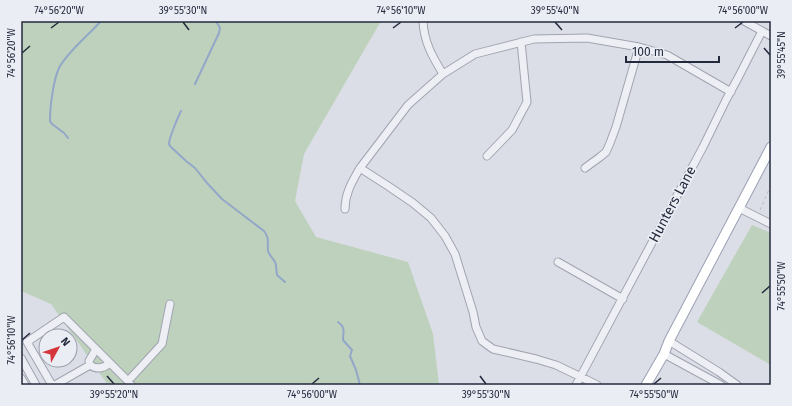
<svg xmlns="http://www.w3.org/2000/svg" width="792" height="406" font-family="'Fira Sans',sans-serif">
<rect width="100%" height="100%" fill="#dbdee6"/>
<path fill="#bed1bc" d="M21,21h360l-77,133 -9,47 21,36 92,25 25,72 6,51h-331l-57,-81 -30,-13z
M752,225l19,8v132l-74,-43z"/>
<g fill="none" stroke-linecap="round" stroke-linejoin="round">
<path stroke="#93a7c9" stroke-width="2" d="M195,84l24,-51 1,-5 -4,-7
M181,111c-3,6 -12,27 -12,33 0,1 1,2 2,3l15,14 9,7 12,15 15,16 42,32c6,8 3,11 4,20 1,4 5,7 7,11 2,4 1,9 2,13l8,7
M68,138l-4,-5 -12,-9 -2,-3c0,-14 3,-40 9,-53 9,-17 29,-32 42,-47
M338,322c8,6 5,9 5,18l9,10 -2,6 6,14 4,15"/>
<g stroke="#a0a4b0" stroke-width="9">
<path id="minor" d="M423,21c1,21 9,35 20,53
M744,21l27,15
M487,156l25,-26 15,-28 -6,-60
M360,168l28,18 25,17 18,15 14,18 10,18 18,58 3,15 6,14 11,8 43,10 20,6 27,13 14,7
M585,168l15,-11 6,-5 4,-9 6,-16 23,-80
M739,208l32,16
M345,209c0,-16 7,-27 15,-41l48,-63 35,-31 32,-20 59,-15 53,-1 52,9 28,8 64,37
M558,262l65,37
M669,341l50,31 18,13
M96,349l-7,12 1,4c7,5 14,3 20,-2
M664,354l57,31
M21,358l15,27
M21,378l4,7
M128,381l34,-37 8,-40
M52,385l-25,-43 37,-25 64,64 3,4
M55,385l35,-20
M576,385l127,-238 23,-47 13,-24 23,-45"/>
</g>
<g stroke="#9aa1b3" stroke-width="11">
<path id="major" d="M646,385l18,-31 5,-13 102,-194"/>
</g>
<path stroke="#b9bcc5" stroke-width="1" stroke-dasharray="3 3" stroke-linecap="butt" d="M760,210l11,-25"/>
<use href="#minor" stroke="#eeeff5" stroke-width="7"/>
<use href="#major" stroke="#fff" stroke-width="9"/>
</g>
<path fill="none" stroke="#242a3d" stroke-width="1.5" d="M183,22l6,8M555,22l7,8M51,28l8,-6M393,28l8,-6M735,28l8,-6M764,48l6,7M22,53l8,-7M762,293l8,-7M22,340l8,-7M107,376l7,8M480,376l6,8M312,384l7,-6M654,384l7,-6"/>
<g text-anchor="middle" stroke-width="3.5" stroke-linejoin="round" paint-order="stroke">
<g font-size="14" fill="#242a3d" stroke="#eaedf4">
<text transform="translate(672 204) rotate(-62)" y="5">Hunters Lane</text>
</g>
</g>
<rect width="792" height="406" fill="none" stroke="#eaedf4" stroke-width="44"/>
<g transform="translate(58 348) rotate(50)"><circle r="19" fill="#eaedf4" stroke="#9b9fab"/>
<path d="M0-3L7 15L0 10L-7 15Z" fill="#d5363b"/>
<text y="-6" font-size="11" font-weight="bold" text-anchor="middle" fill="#242a3d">N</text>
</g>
<path d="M626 56v6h93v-6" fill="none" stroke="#242a3d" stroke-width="2"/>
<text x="632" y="56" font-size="12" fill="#242a3d" stroke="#eaedf4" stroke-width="3" paint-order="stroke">100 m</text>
<rect x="22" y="22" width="748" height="362" fill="none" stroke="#242a3d" stroke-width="1.5"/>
<g font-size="10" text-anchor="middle" fill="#242a3d">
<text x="59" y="14">74°56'20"W</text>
<text x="183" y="14">39°55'30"N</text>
<text x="401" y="14">74°56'10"W</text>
<text x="555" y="14">39°55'40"N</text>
<text x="743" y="14">74°56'00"W</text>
<text transform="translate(11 53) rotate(-90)" y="4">74°56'20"W</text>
<text transform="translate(781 55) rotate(-90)" y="4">39°55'45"N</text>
<text transform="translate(781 286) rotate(-90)" y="4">74°55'50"W</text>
<text transform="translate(11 340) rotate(-90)" y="4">74°56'10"W</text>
<text x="114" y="398">39°55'20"N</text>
<text x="312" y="398">74°56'00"W</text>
<text x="486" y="398">39°55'30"N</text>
<text x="654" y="398">74°55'50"W</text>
</g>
</svg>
